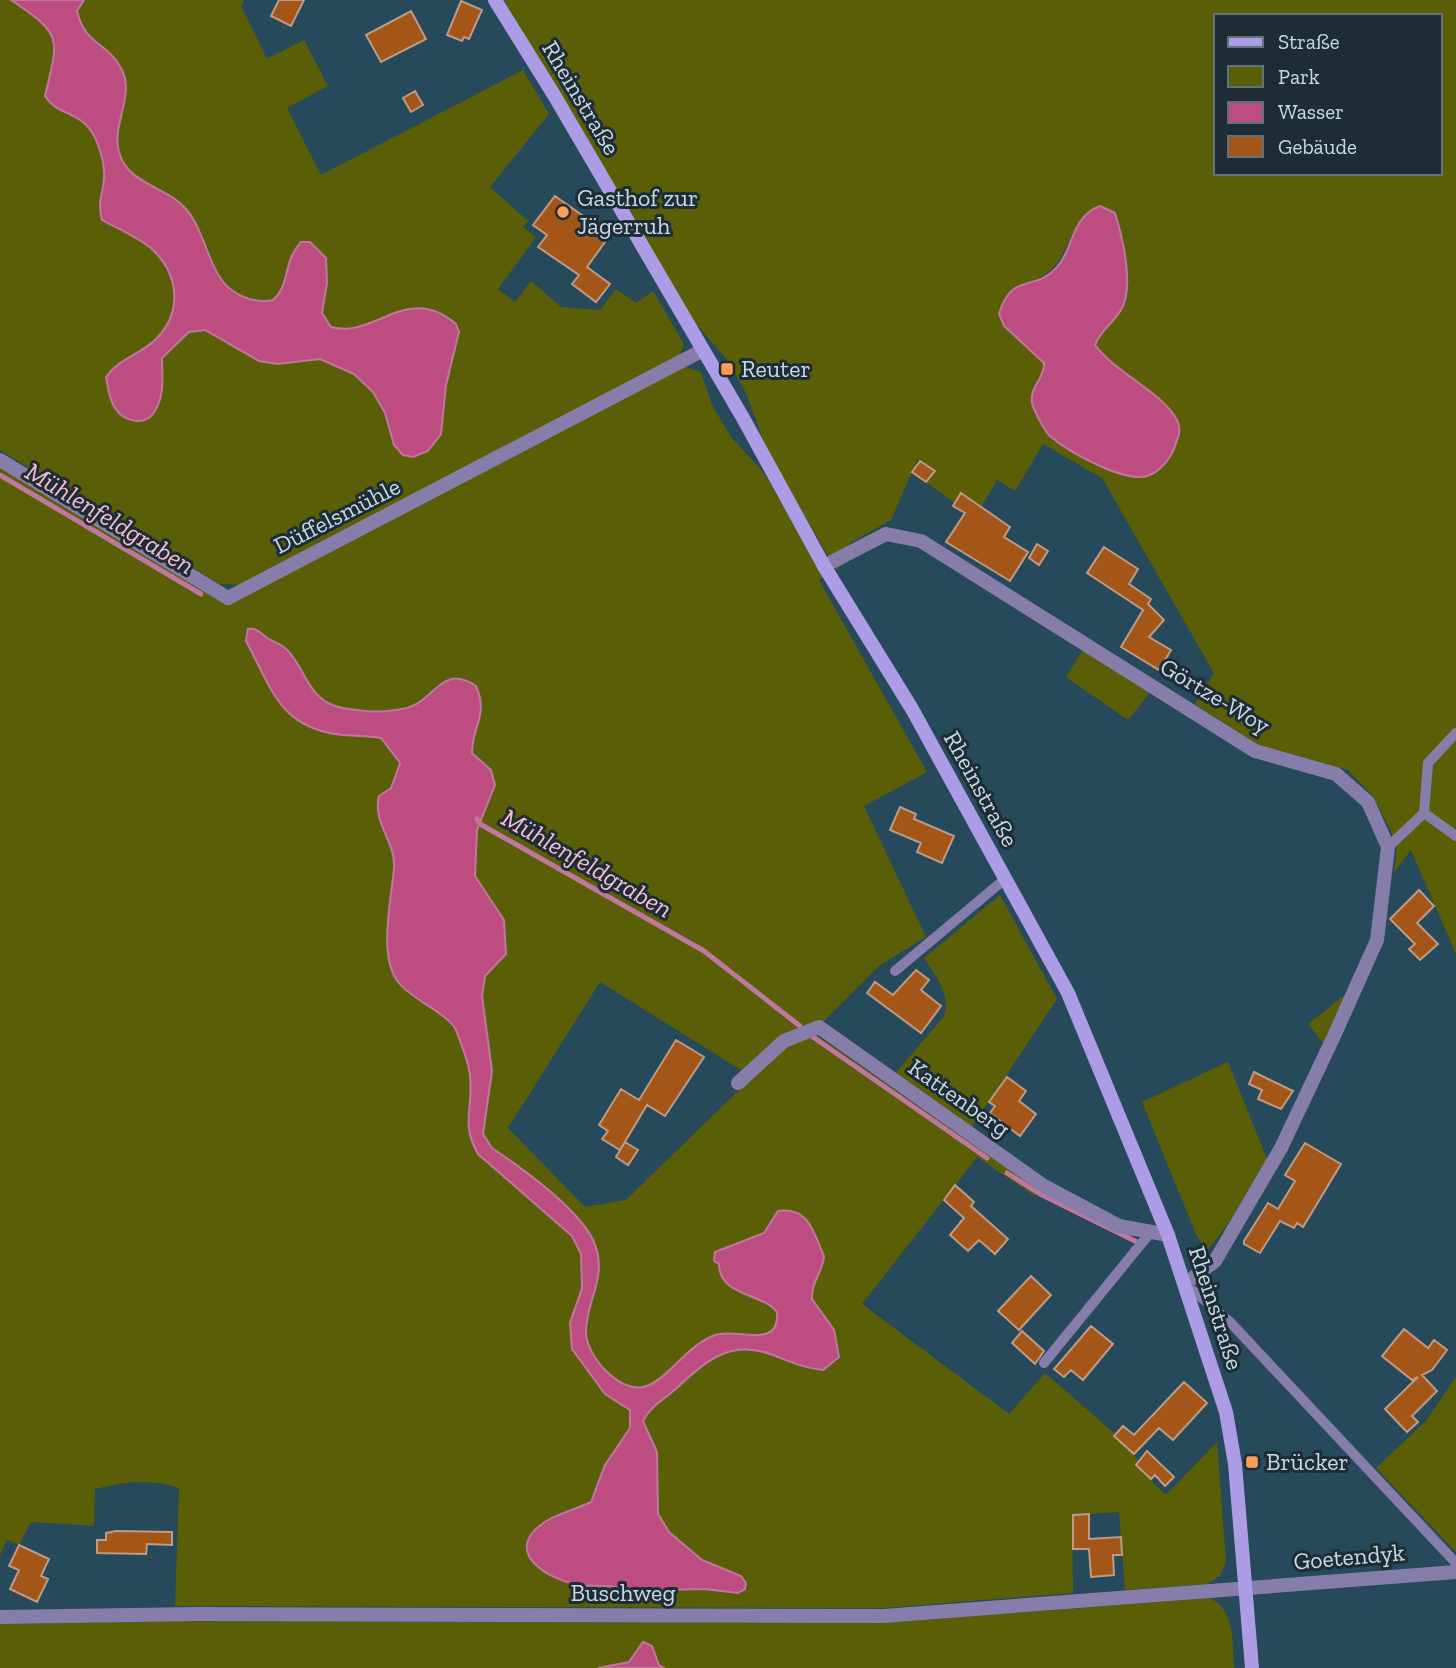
<svg xmlns="http://www.w3.org/2000/svg" width="1456" height="1668" font-family="'Zilla Slab',serif">
<rect width="100%" height="100%" fill="#26495b"/>
<path fill="#5a5f07" fill-rule="evenodd" d="M0,0h244l-3,6 26,53 37,-19 24,46 -41,22 34,67 202,-105 26,44 -59,73 38,34 -5,6 13,10 -38,52 17,13 16,-21 30,26 39,3 16,-21 20,14 17,-12 31,53 -5,13 -433,228 -27,-1 -219,-134z
M504,0h952v954l-45,-104 -17,22 3,-22 -6,-19 -18,-35 -25,-26 -90,-25 -63,-41 19,-31 -112,-195 -59,-34 -28,47 -18,-11 -15,26 -21,-13 -6,10 -29,-21 9,-13 -18,-9 -26,60 -44,25 6,11 -17,14 -69,-120 -21,-57 -18,-32 -37,-43zM1216,16h224v157h-224zM1073,232l49,76 -23,25 -4,11 12,16 62,49 -136,-19 12,-20v-7l-33,-75c40,-12 44,-18 61,-56z
M684,366l17,6 11,33 19,32 33,36 60,104 -5,3 108,192 -63,34 62,131 -46,28 -58,58 -78,49 -144,-90 -92,146 77,79 41,-7 146,-142 17,-13 26,-11 224,156 -4,6 -58,-39 -115,147 147,110 36,-41 68,59 25,28 -3,5 31,30 51,-53 9,120 -6,14 -13,8 -82,6 -6,-78 -47,3 1,78 -190,15 -708,-2 4,-118c-31,-10 -53,-6 -84,1l-1,37 -63,-4 -12,23 -12,-5 -7,15v-1091l218,135z
M1084,648l67,43 -23,29 -62,-43z
M1000,895l57,104 -86,129 -77,-53 50,-59c7,-22 -8,-40 -20,-58z
M1345,995l-22,48 -15,-19z
M1228,1062l39,97 -37,62 -23,30 -11,-17 -54,-132z
M1456,1377v175l-80,-84 50,-47z
M1210,1598c26,13 22,44 24,70h-1234v-44l155,-3 729,2z"/>
<path fill="#bd4d81" stroke="#c0779f" stroke-width="2" d="M11,0h73l-7,11c8,34 30,31 44,57 15,26 -10,57 -2,84 9,33 48,34 67,57 19,22 23,62 43,79 12,10 28,15 44,12 18,-16 9,-37 28,-58h9l16,16 1,25 -5,30 9,14c44,12 76,-45 125,-3l3,8 -13,53 -5,49 -13,17 -15,6 -10,-2 -9,-10 -9,-32 -12,-21 -19,-18 -34,-15 -43,5 -18,-3 -54,-31 -16,2 -27,26c0,18 3,36 -7,53 -9,16 -31,11 -40,-3 -6,-9 -7,-20 -9,-31 13,-19 35,-22 51,-39 25,-26 22,-62 -3,-87 -13,-13 -36,-22 -52,-31 -5,-20 1,-24 2,-42 1,-15 -6,-40 -16,-51 -12,-15 -32,-13 -43,-31 14,-59 18,-61 -34,-96z
M1100,206l15,7c7,23 20,74 6,97 -8,13 -20,20 -26,35 21,28 68,48 82,75 5,10 1,17 -2,26 -4,12 -15,26 -28,30 -23,7 -80,-25 -97,-40 -6,-6 -16,-25 -18,-33 -3,-15 13,-25 12,-40l-40,-37 -5,-12c13,-43 34,-21 57,-46 18,-18 14,-51 44,-62z
M248,629c9,-1 11,3 18,8 6,5 14,6 19,11 20,16 21,54 58,60 21,4 43,5 64,0 29,-8 34,-45 69,-22 13,29 -4,40 -4,67l19,17 4,15 -18,45 -2,46 29,44 2,34 -21,22 -3,20 10,75 -9,63 9,14c31,21 85,59 101,92 17,36 -8,61 -7,93 1,23 32,59 57,54 25,-6 42,-41 72,-52 21,-8 65,16 62,-23 -15,-19 -58,-16 -58,-48l-5,-3 1,-9 49,-19 14,-22c31,-4 35,20 46,45 -1,16 -13,26 -12,43l22,31 5,27 -16,13c-20,-2 -34,-9 -53,-16 -40,-14 -65,7 -92,33 -13,12 -27,18 -35,34l14,31 1,62 11,18 33,28 39,16 5,7 -1,6 -7,4 -34,-4 -78,2c-15,-8 -31,-4 -48,-6 -28,-5 -76,-32 -36,-61 11,-9 35,-15 49,-22l14,-37 25,-37v-18l-25,-16 -33,-45 -2,-26 12,-35 -1,-34 -9,-18 -94,-82c-18,-31 -4,-46 -8,-78 -1,-14 -9,-32 -14,-46 -7,-16 -45,-31 -57,-47 -22,-26 -7,-85 -5,-116 2,-24 -22,-45 -15,-71l12,-8 9,-25 -19,-25c-13,-2 -25,-2 -38,-3 -63,-6 -71,-46 -97,-94z
M643,1642l9,4 7,19 5,3h-66l31,-6z"/>
<g fill="none" stroke-linecap="round" stroke-linejoin="round">
<path stroke="#c0779f" stroke-width="5" d="M0,475l201,119
M477,819l3,5 224,127 96,75
M813,1037l174,121
M1007,1173l33,21 97,48"/>
</g>
<path fill="#a35618" stroke="#bd9b86" stroke-width="2" d="M279,0h25l-13,26 -20,-10z
M461,1l21,9 -13,29 -5,-2 -2,4 -15,-6z
M411,11l15,28 -45,23 -15,-27z
M415,91l8,14 -12,7 -8,-14z
M555,196l55,39 -23,32 23,17 -14,18 -24,-18 7,-9 -41,-28 9,-12 -14,-10z
M920,461l15,10 -9,11 -14,-10z
M961,493l49,34 -6,10 24,15 -18,29 -64,-39 19,-29 -12,-7z
M1037,544l11,7 -9,14 -10,-7z
M1104,547l34,22 -9,15 22,15 -3,5 16,16 -15,17 22,13 -12,20 -38,-23 22,-37 -56,-37z
M900,807l16,7 -2,5 40,17 -12,27 -25,-11 4,-9 -31,-13z
M1419,890l15,16 -17,17 21,21 -18,16 -11,-11 6,-5 -25,-25z
M916,970l13,10 -8,10 20,16 -20,27 -54,-40 8,-11 18,13z
M676,1040l28,17 -39,59 -18,-11 -27,45 -18,-11 6,-8 -9,-6 22,-36 18,11z
M1254,1072l39,19 -12,18 -23,-10 4,-9 -13,-6z
M1007,1077l19,14 -7,10 17,13 -16,22 -30,-23 5,-7 -6,-4z
M625,1142l13,8 -10,15 -12,-8z
M1305,1143l36,21 -38,63 -6,-4 -3,5 -14,-7 -20,32 -16,-9v-3l24,-38 10,6 17,-28 -10,-6z
M955,1185l19,17 -3,4 37,33 -13,15 -16,-14 -11,11 -18,-16 14,-17 -20,-18z
M1031,1276l20,19 -32,35 -21,-19z
M1091,1326l22,18 -30,36 -12,-10 -7,7 -10,-8z
M1404,1329l24,19 6,-8 13,10 -15,20 -10,5 15,16 -25,25 6,6 -11,10 -22,-23 33,-32 -6,3 -30,-24z
M1022,1331l22,20 -9,13 -23,-21z
M1184,1382l23,21 -34,37 -14,-12 -25,26 -20,-18 9,-10 11,9z
M1147,1451l27,26 -9,9 -10,-11 -4,4 -15,-14z
M1089,1514v25l32,-2 1,18h-9l1,20 -23,2 -2,-28h-16v-34z
M116,1531l56,1v13l-25,-1 -1,10 -49,-1v-13h9v-7z
M19,1545l30,14 -8,17 7,3 -11,23 -27,-13 9,-19 -10,-4z"/>
<g fill="none" stroke-linecap="round" stroke-linejoin="round">
<path stroke="#877dab" stroke-width="10" d="M1424,813l32,23
M1388,847l36,-34 4,-50 28,-30
M895,971l110,-92
M1186,1285l43,36 227,242
M1044,1363l106,-130"/>
<path stroke="#877dab" stroke-width="14" d="M0,460l228,138 475,-248
M824,566l62,-32 35,7 334,210 81,23 32,28 20,45 -11,93 -43,96 -53,112 -66,113 -30,23
M738,1083l46,-42 35,-14 225,159 75,40 49,9
M0,1617l198,-3 686,2 572,-44"/>
<path stroke="#ac9ce5" stroke-width="14" d="M495,0l59,95 189,323 81,148 88,143 156,284 100,242 58,177 9,52 17,204"/>
</g>
<g fill="#fe9c57" stroke="#1e2d35" stroke-width="2.5">
<circle cx="563" cy="212" r="7"/>
<rect x="720" y="362" width="14" height="14" rx="3.5"/>
<rect x="1245" y="1455" width="14" height="14" rx="3.5"/>
</g>
<g text-anchor="middle" stroke-width="6" stroke-linejoin="round" paint-order="stroke">
<g font-size="24" fill="#c7dae6" stroke="#1e2d35">
<text transform="translate(581 98) rotate(59)" y="8">Rheinstraße</text>
<text transform="translate(337 516) rotate(-27)" y="8">Düffelsmühle</text>
<text transform="translate(1215 696) rotate(31)" y="8">Görtze-Woy</text>
<text transform="translate(981 789) rotate(61)" y="8">Rheinstraße</text>
<text transform="translate(959 1098) rotate(35)" y="8">Kattenberg</text>
<text transform="translate(1216 1308) rotate(72)" y="8">Rheinstraße</text>
<text transform="translate(1349 1557) rotate(-5)" y="8">Goetendyk</text>
<text x="623" y="1601">Buschweg</text>
</g>
<g font-size="24" fill="#c7dae6" stroke="#1e2d35" text-anchor="start">
<text x="577" y="206">Gasthof zur<tspan x="577" dy="28">Jägerruh</tspan></text>
<text x="741" y="377">Reuter</text>
<text x="1266" y="1470">Brücker</text>
</g>
<g font-size="26" font-style="italic" fill="#f9bed5" stroke="#1e2d35">
<text transform="translate(110 518) rotate(31)" y="9">Mühlenfeldgraben</text>
<text transform="translate(587 863) rotate(30)" y="9">Mühlenfeldgraben</text>
</g>
</g>
<rect x="1214" y="14" width="228" height="161" fill="#1e2d35" stroke="#62727c" stroke-width="2"/>
<rect x="1228" y="37" width="35" height="10" fill="#ac9ce5" stroke="#62727c" stroke-width="2"/>
<text x="1278" y="49" font-size="21" fill="#c7dae6">Straße</text>
<rect x="1228" y="66" width="35" height="21" fill="#5a5f07" stroke="#62727c" stroke-width="2"/>
<text x="1278" y="84" font-size="21" fill="#c7dae6">Park</text>
<rect x="1228" y="102" width="35" height="21" fill="#bd4d81" stroke="#62727c" stroke-width="2"/>
<text x="1278" y="119" font-size="21" fill="#c7dae6">Wasser</text>
<rect x="1228" y="136" width="35" height="21" fill="#a35618" stroke="#62727c" stroke-width="2"/>
<text x="1278" y="154" font-size="21" fill="#c7dae6">Gebäude</text>
</svg>
